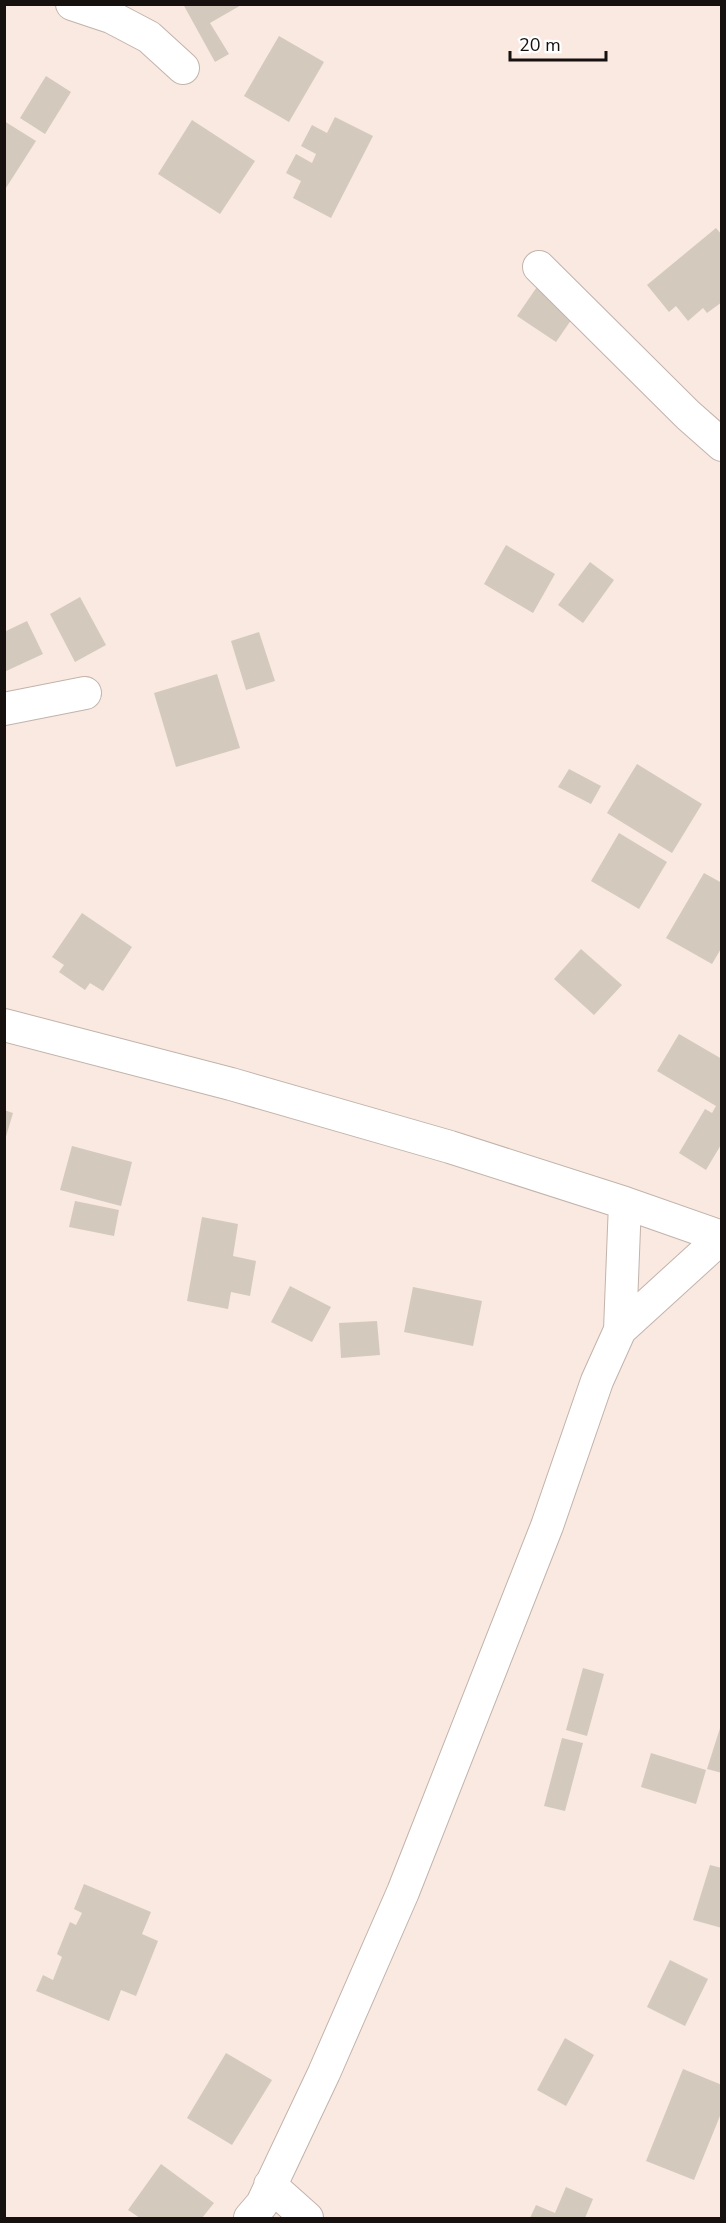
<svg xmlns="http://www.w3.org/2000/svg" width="726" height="2223" font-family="'Nunito Sans',sans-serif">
<rect width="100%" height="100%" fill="#f9e9e0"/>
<path fill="#d4c9bd" d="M183,4h60l-33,19 19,31 -14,8z
M279,36l45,26 -35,60 -45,-26z
M46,76l25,16 -26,42 -25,-16z
M335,117l38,19 -42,82 -38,-20 8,-17 -15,-8 10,-19 16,9 4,-9 -15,-8 11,-21 15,8z
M192,120l63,41 -35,53 -62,-40z
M4,121l32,20 -32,50z
M716,228l6,7v67l-15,11 -4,-5 -15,13 -12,-15 -7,6 -22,-27z
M539,284l39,26 -22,32 -39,-26z
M506,545l49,29 -22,39 -49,-29z
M590,562l24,18 -31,43 -25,-18z
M80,597l26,48 -31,17 -25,-48z
M27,621l16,33 -39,18v-40z
M259,632l16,49 -29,9 -15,-49z
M217,674l23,74 -64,19 -22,-74z
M637,764l65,40 -30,49 -65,-40z
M569,769l32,17 -10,18 -33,-17z
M619,833l48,29 -28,47 -48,-28z
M704,873l18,10v64l-10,17 -46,-26z
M82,913l50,34 -29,44 -13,-8 -5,7 -26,-18 5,-7 -12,-8z
M581,949l41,36 -28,30 -40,-36z
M679,1034l43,25v84l-16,27 -27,-17 26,-44 7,4 4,-7 -59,-35z
M4,1110l9,3 -8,27 -1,-1z
M72,1146l60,16 -11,44 -61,-16z
M75,1201l44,9 -5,26 -45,-9z
M202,1217l36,7 -5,32 23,5 -6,35 -19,-4 -3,17 -41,-8z
M290,1286l41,21 -19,35 -41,-20z
M413,1287l69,14 -9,45 -69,-14z
M377,1321l3,34 -39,3 -2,-35z
M583,1668l21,6 -17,62 -21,-6z
M721,1725h1v48l-15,-4z
M562,1738l21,5 -18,68 -21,-5z
M651,1753l55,17 -10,34 -55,-17z
M710,1865l12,3v60l-29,-8z
M84,1884l67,28 -9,22 16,7 -22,55 -15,-6 -12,31 -73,-30 7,-16 10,5 9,-23 -5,-3 13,-32 6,3 6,-12 -8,-4z
M670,1960l38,19 -23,47 -38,-19z
M565,2038l29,17 -28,51 -29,-16z
M226,2053l46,27 -40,65 -45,-27z
M683,2069l39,16v26l-28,69 -48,-19z
M161,2164l53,39 -12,15h-62l-12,-8z
M566,2187l27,12 -8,19h-55l6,-13 19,8z"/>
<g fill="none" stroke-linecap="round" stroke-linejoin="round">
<g stroke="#c2b3ab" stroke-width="34">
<path id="street" d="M72,4l39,13 38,20 34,31
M539,267l149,148 34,30
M4,709l81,-16
M4,1025l227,59 219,63 175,56 97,34
M620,1330l102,-93
M270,2185l37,33
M250,2218l12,-14 62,-131 79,-181 144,-366 50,-145 23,-51 5,-127"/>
</g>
<use href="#street" stroke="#fff" stroke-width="32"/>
</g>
<rect width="726" height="2223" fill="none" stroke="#16110e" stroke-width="12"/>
<path d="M510 51v9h96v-9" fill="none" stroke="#16110e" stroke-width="3"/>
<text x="519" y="51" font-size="18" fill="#16110e" stroke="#ffffff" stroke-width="4.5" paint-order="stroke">20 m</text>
</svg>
